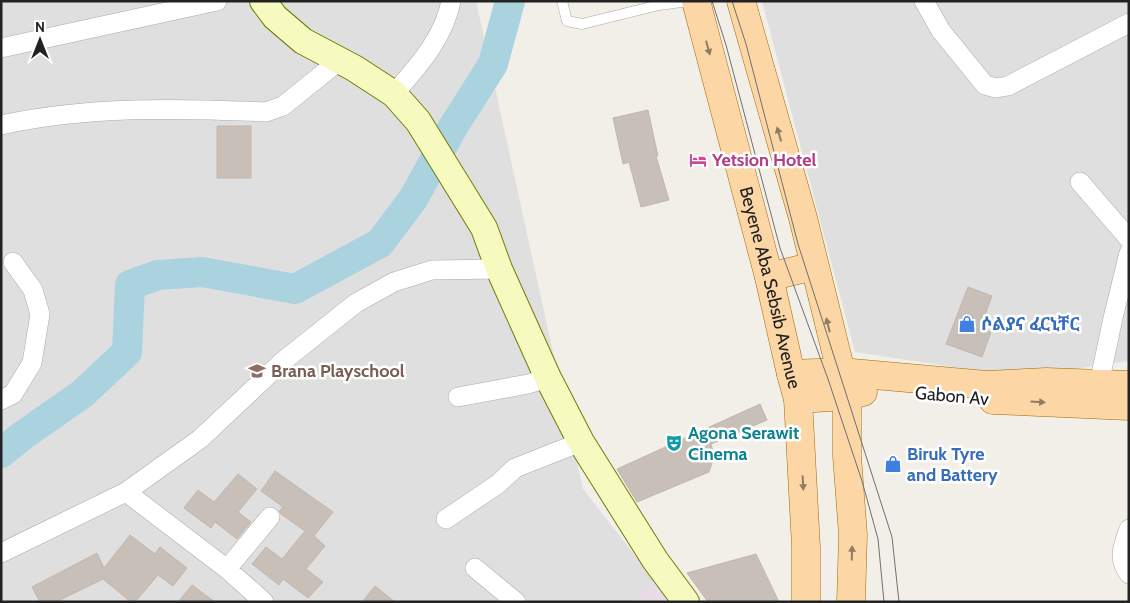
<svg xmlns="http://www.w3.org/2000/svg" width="1130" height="603" font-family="Cabin,'Noto Sans Ethiopic',sans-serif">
<rect width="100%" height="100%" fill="#f2efe9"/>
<path fill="#e0dfdf" d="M1,1h475l107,488 72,92 -20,21h-634z
M762,1h367v360l-111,16 -163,-25z"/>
<path fill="#ebdbe8" d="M655,581l16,21h-36z"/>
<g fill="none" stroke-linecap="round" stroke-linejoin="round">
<path stroke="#aad3df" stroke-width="30" d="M1,453l21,-17 60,-42 45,-42 3,-67 28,-10 44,-3 93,17 85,-46 33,-44 40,-72 40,-63 17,-63"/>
</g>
<path fill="#c7bfb8" stroke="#c4b6ab" d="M648,110l10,46h-2l13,44 -28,7 -12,-45 -6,2 -10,-46z
M217,126h34v52h-34z
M968,287l24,9 -12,32 11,4 -9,25 -36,-13z
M760,404l7,16 -56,24 3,13 -5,15 -72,30 -20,-33z
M275,471l58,41 -19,24 11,10 -19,23 17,13 -15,16 -25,-19 -4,6 -27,-21 14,-17 16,12 23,-28 -24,-17 -2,-3 4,-4 -22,-16z
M238,474l19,15 -19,23 13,10 -14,17 -22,-17 -4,6 -27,-20 14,-18 16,12z
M130,535l25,19 5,-7 27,21 -14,18 -15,-11 -23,27h-4l-28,-23 -47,23h-16l-8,-15 65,-34 7,15z
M756,554l23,48h-71l-21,-29z
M192,585l23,17h-37z
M375,586l20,16h-33z"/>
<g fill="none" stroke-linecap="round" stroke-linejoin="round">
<g stroke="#a9a9a9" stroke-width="11">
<path id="lane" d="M562,1l5,20 15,3 77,-19 30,-4"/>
</g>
<g stroke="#a9a9a9" stroke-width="20">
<path id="street" d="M924,1l17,30 44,54 11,3 12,-2 121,-63
M1,48l216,-47
M394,94c24,-28 50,-56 57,-93
M1,125c87,-19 177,-17 265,-13l17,-6 57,-46
M1080,182l49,57
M1099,384l14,-66 16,-65
M458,397l70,-13 20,-6
M1,400l12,-6 19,-31 8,-49 -7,-24 -20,-28
M126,492l101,77 37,33
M446,519l52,-35 17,-16 66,-26
M1129,529c-6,17 -12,29 0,45
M1,553l125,-61 74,-53 82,-77 74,-59 38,-21 38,-12 67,-1
M475,568l41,34
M227,569l43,-52"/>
</g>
<g stroke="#707d05" stroke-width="28">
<path id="secondary" d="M263,1l12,16 28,24 51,27 40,26 24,27 66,107 15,41 49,109 33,64 74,118 31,42"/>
</g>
<g stroke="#a06b00" stroke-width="29">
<g id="primary">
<path id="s1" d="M696,1l73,276 22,97 7,25 8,148v55"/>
<path d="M741,1l62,217 44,178v60l6,79 -2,67"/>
<path d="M769,277l45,-11"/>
<path d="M791,374l50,-2 145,13 60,-3 83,3"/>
<path d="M798,399l49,-3 16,-4"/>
<path d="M993,400l136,6"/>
</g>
</g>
<use href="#lane" stroke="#fff" stroke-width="10"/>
<use href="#street" stroke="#fff" stroke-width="19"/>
<use href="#secondary" stroke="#f7fabf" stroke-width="26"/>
<use href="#primary" stroke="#fcd6a4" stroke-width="28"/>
<path stroke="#707070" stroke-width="1" d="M712,1l14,44 54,203 48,131 34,102 16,58 6,63
M732,1l14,43 52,200 94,293 7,65"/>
</g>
<defs><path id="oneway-solid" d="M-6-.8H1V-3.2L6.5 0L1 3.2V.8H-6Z" transform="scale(1.25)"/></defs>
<g fill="#8f7c63">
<use href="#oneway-solid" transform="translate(708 48) rotate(75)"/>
<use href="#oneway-solid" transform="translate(779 134) rotate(-106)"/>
<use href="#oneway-solid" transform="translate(828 325) rotate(-104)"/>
<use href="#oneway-solid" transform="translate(1038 402) rotate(3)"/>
<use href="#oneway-solid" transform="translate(803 483) rotate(87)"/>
<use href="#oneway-solid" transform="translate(852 553) rotate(-88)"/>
</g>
<defs>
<g id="hotel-bare" transform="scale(1.35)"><path d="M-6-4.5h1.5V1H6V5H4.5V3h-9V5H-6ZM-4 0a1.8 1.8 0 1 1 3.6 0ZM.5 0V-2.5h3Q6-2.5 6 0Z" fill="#d1479c" stroke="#fff" stroke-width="2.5" paint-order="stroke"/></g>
<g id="shop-bare" transform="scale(1.35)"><path d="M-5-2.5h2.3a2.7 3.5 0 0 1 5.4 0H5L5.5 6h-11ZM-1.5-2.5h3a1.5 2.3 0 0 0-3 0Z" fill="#3f7fe0" stroke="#fff" stroke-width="2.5" paint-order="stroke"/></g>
<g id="school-bare" transform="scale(1.35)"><path d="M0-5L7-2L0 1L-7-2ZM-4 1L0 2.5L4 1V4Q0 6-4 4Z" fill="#8d6e63" stroke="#fff" stroke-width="2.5" paint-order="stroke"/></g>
<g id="theatre-bare" transform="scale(1.35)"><path d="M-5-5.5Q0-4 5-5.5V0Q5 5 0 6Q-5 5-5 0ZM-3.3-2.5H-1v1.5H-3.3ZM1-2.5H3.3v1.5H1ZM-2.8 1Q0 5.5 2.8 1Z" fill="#0f9aa8" stroke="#fff" stroke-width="2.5" paint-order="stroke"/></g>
</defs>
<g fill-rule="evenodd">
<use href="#hotel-bare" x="698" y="160"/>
<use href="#shop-bare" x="967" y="324"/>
<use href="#school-bare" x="257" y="371"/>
<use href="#theatre-bare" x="674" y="443"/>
<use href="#shop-bare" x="893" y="464"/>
</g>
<g text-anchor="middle" stroke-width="5" stroke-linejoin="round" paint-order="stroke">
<g font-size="18" font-weight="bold" fill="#b23c85" stroke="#fff" text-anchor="start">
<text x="712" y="166">Yetsion Hotel</text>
</g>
<g font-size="18" fill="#222" stroke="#fff">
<text dy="6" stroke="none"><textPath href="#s1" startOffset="296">Beyene Aba Sebsib Avenue</textPath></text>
<text transform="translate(952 396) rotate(5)" y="6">Gabon Av</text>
</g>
<g font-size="18" font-weight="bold" fill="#366cbe" stroke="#fff" text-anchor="start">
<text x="981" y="330">ሶልያና ፈርኒቸር</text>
<text x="907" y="460">Biruk Tyre<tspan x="907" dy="21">and Battery</tspan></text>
</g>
<g font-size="18" font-weight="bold" fill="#785e54" stroke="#fff" text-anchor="start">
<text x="271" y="377">Brana Playschool</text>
</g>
<g font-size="18" font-weight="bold" fill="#0d838f" stroke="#fff" text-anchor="start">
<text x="688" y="439">Agona Serawit<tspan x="688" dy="21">Cinema</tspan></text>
</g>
</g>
<rect width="1130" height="603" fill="none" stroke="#222222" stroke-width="5"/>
<g transform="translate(40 40)" stroke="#ffffff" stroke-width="4" paint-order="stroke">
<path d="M0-4L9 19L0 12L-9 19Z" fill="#222222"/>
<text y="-8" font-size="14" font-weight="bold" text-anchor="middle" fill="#222222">N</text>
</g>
</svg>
